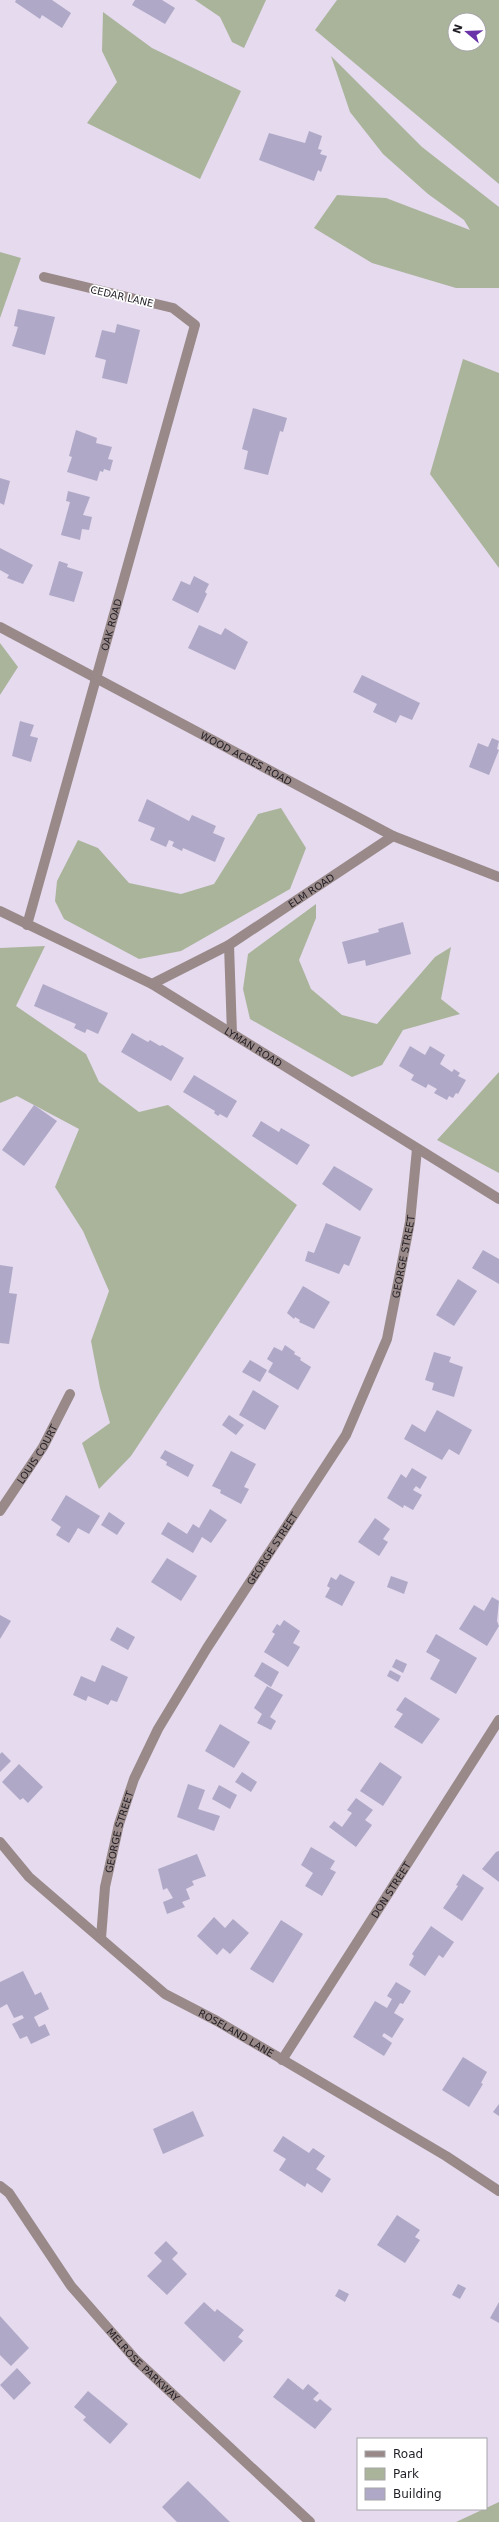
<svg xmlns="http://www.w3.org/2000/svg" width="499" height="2522" font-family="'DejaVu Sans',sans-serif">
<rect width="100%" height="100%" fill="#e5daee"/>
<path fill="#aab49b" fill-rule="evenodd" d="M195,0h71l-22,48 -12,-6 -12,-25z
M337,0h162v184l-184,-154zM455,20h24v24h-24z
M103,12l49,36 89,43 -41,88 -113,-56 30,-41 -15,-31z
M331,56l91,91 77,60v81h-43l-84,-25 -58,-35 23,-33 49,3 84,32 -6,-10 -36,-26 -45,-40 -33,-42z
M0,252l21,6 -21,60z
M463,359l36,14v195l-69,-94z
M0,643l18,24 -18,28z
M281,808l25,40 -16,41 -109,62 -42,8 -75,-40 -9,-18 2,-20 21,-41 20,8 31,35 52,11 33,-10 44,-70z
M316,904v14l-17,42 12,29 31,26 35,9 58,-67 16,-10 -10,52 19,15 -57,16 -21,35 -30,12 -102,-58 -7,-30 5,-35z
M45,946l-29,60 70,48 13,28 40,30 29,-7 129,100 -166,251 -32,33 -17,-46 28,-20 -10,-35 -9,-47 18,-50 -26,-60 -28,-44 24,-58 -62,-33 -17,7v-155z
M499,1072v101l-62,-33z
M499,2502v20h-43z"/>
<path fill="#afa9c7" d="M16,0h36l19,13 -9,15 -20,-13 -2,4 -25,-17z
M135,0h27l13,8 -10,16 -33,-19z
M309,131l13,5 -4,13 4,1 -2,4 7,2 -6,16 -3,-2 -4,11 -55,-21 10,-27 36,10z
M18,309l37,8 -10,38 -33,-9 6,-19 -4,-1z
M117,324l23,6 -13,54 -25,-6 4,-18 -11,-3 7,-27 13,3z
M253,408l34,10 -4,14 -3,-1 -12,44 -24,-6 4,-18 -6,-2z
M76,430l21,8 -1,5 16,4 -4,12 5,1 -3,11 -6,-2 -1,3 -3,-1 -3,10 -30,-9 5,-15 -3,-1z
M0,478l10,3 -6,24 -4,-2z
M68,491l22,6 -7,18 9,2 -3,13 -7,-1 -2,11 -19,-5 9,-33 -4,-1z
M0,548l33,17 -10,19 -16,-6 2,-3 -9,-5z
M59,561l9,3 -1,3 16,5 -9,30 -25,-7z
M194,576l15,8 -4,8 2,2 -9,19 -26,-13 9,-19 9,4z
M199,625l22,10 4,-7 23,14 -13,28 -47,-22z
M362,675l58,28 -8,17 -12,-5 -4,8 -23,-11 4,-8 -24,-12z
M20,721l14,4 -4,11 8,2 -7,24 -19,-6z
M492,738l7,3 -2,8 2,1 -10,25 -20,-8 9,-24 10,4z
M147,799l42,22 3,-6 24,11 -3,7 12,5 -10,24 -32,-14 -1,3 -10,-5 2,-4 -5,-2 -3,7 -16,-7 5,-12 -17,-7z
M403,922l8,32 -45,12 -1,-6 -17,4 -6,-22 37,-10 -1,-3z
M43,984l65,29 -10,21 -11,-5 -2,4 -11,-5 2,-4 -42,-18z
M132,1033l16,9 2,-2 10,6 2,-1 22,13 -13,23 -50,-29z
M410,1046l15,9 5,-9 15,9 -5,9 12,8 2,-3 6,4 -2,3 8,4 -8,14 -2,-1 -3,5 -4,-2 -2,4 -13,-7 3,-4 -9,-5 -2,4 -15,-8 3,-5 -15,-9z
M194,1075l43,26 -10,17 -7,-4 -2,2 -4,-3 1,-2 -32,-19z
M34,1105l23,16 -33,45 -22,-16z
M261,1121l18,11 2,-4 29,17 -13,20 -45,-29z
M334,1166l39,23 -13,22 -38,-27z
M326,1223l35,14 -12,29 -5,-2 -5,10 -34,-13 3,-10 6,2z
M483,1250l16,9v25l-27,-16z
M0,1265l13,2 -4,26 8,1 -8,50 -9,-1z
M458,1279l19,12 -23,35 -18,-11z
M303,1286l27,16 -16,27 -15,-7 1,-2 -5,-3 -1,2 -7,-6z
M285,1345l10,7 -1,2 7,4 -1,2 11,7 -13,23 -30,-18 5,-9 -6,-4 7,-12 8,4z
M434,1352l17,5 -2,5 14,5 -9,30 -22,-7 2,-7 -9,-3z
M250,1360l17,10 -7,12 -18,-10z
M253,1390l26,16 -14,24 -26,-15z
M437,1410l35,20 -13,25 -10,-6 -7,11 -38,-21 8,-15 13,8z
M229,1415l15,10 -8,10 -14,-10z
M165,1450l29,15 -6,12 -22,-12 1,-3 -7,-4z
M231,1451l25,13 -12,23 5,2 -8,15 -21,-11 1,-3 -9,-4z
M412,1468l15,9 -7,12 -4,-3 -3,4 9,5 -9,15 -9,-5 -1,3 -16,-10 14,-24 5,4z
M66,1495l34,21 -11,18 -11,-6 -9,15 -13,-8 5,-8 -10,-7z
M210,1509l17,11 -16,23 -9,-6 -9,16 -32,-19 7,-12 19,12 6,-10 6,4z
M109,1512l16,11 -8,12 -16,-10z
M375,1518l15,11 -7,10 5,3 -9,14 -21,-14z
M167,1558l30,18 -16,25 -30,-19z
M340,1574l15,8 -13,24 -17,-9 5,-9 -3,-2 4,-9 5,3z
M391,1576l17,6 -4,12 -17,-7z
M492,1597l7,4 -2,20 2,5 -12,20 -28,-17 15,-24 10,6z
M0,1615l11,6 -11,18z
M284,1620l16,11 -7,12 7,4 -12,20 -24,-15 11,-18 -3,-2 5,-8 3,2z
M117,1627l18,10 -7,13 -18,-10z
M436,1634l41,24 -21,36 -26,-15 10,-19 -14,-8z
M396,1659l11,5 -4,9 -11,-6z
M262,1662l17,10 -8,15 -17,-11z
M102,1665l26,12 -11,25 -6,-2 -3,5 -20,-9 -2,5 -13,-6 8,-19 14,6z
M390,1670l11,6 -3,6 -11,-6z
M267,1686l16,9 -13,22 6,4 -5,9 -14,-7 5,-9 -8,-6z
M405,1697l35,22 -18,25 -28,-17 9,-13 -7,-4z
M220,1724l30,18 -16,26 -29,-17z
M2,1752l9,9 -11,11v-18z
M380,1762l22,15 -19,29 -23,-15z
M19,1764l24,23 -15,16 -5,-5 -3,2 -18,-18z
M242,1772l15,10 -6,10 -16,-10z
M188,1784l17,6 -7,19 22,7 -6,15 -37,-14z
M219,1785l18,10 -7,14 -18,-10z
M356,1798l17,12 -8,10 7,5 -16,22 -27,-20 5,-6 8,6 10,-14 -5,-3z
M311,1847l24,14 -5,8 6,3 -14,24 -17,-10 8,-13 -12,-8z
M499,1851v31l-17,-13 14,-17z
M197,1854l9,22 -14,5 2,4 -8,4 4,10 -8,3 3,5 -18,7 -4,-12 10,-4 -6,-10 -4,2 -5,-21z
M463,1874l21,14 -22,33 -19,-13 15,-22 -2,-1z
M214,1917l11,11 8,-9 16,14 -19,21 -7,-6 -6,7 -20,-19z
M281,1920l22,14 -30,49 -23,-14z
M431,1926l23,16 -11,16 -4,-3 -14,21 -16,-11 5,-9 -2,-2z
M23,1971l12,24 6,-3 8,17 -15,8 5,10 6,-3 5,11 -19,9 -4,-8 -7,3 -8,-15 12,-6 -2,-3 -8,3 -7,-14 -7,4v-26z
M396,1982l15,9 -8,13 -3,-1 -6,10 10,6 -12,19 -8,-5 -2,3 10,7 -8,13 -31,-19 22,-36 12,7 5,-9 -5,-3z
M463,2057l24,15 -6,11 2,1 -14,23 -27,-17z
M499,2104v12l-6,-4z
M193,2111l11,25 -41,18 -10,-25z
M283,2136l26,17 4,-5 12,8 -9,13 15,10 -9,14 -15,-10 -2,4 -26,-17 7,-11 -13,-8z
M397,2215l23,15 -5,7 5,3 -15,23 -28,-18z
M166,2241l12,12 -6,6 15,15 -20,21 -20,-19 15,-15 -8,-8z
M458,2284l8,4 -6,11 -8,-4z
M339,2289l10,5 -4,8 -10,-6z
M204,2302l11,10 2,-3 27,21 -6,7 5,4 -19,21 -40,-39z
M499,2302v21l-9,-5z
M0,2316l29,32 -18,18 -11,-11z
M17,2368l14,15 -17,17 -14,-15z
M288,2378l15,12 5,-6 11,9 -6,6 4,3 3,-3 12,10 -17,20 -42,-32z
M88,2391l40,33 -18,20 -27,-24 3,-3 -12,-10z
M188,2481l42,41h-53l-15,-15z"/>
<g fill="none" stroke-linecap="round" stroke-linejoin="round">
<g stroke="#998989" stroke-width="10">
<path id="s1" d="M0,627l393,209 106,41"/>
<path id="s2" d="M0,911l152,73 347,215"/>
<path id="s3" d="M27,925l168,-600 -22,-17 -129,-31"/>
<path d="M229,945l3,89"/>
<path id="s4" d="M152,984l77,-39 164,-109"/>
<path id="s5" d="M0,1511l43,-64 27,-53"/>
<path id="s6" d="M0,1842l29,35 136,117 52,27 229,135 53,35"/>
<path id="s7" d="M101,1938l4,-51 14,-63 15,-45 24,-50 49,-81 139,-213 41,-96 23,-117 7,-73"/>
<path id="s8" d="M282,2060l217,-340"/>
<path id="s9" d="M0,2186l9,7 62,93 65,74 174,162"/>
</g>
</g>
<g text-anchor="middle" stroke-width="3.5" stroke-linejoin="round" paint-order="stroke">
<g font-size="10" fill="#211e25" stroke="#fff">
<text transform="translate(122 296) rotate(13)" y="4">CEDAR LANE</text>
<text dy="4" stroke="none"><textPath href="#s3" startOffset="312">OAK ROAD</textPath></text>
<text dy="4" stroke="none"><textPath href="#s1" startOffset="279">WOOD ACRES ROAD</textPath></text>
<text dy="4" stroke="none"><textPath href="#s4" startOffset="185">ELM ROAD</textPath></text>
<text dy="4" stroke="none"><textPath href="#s2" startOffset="288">LYMAN ROAD</textPath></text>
<text dy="4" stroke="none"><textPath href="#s7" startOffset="756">GEORGE STREET</textPath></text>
<text dy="4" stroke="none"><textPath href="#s5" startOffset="68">LOUIS COURT</textPath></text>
<text dy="4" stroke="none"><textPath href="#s7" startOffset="432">GEORGE STREET</textPath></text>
<text dy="4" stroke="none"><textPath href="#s7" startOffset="108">GEORGE STREET</textPath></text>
<text dy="4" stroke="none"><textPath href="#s8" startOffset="202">DON STREET</textPath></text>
<text dy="4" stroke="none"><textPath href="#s6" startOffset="306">ROSELAND LANE</textPath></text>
<text dy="4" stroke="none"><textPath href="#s9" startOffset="230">MELROSE PARKWAY</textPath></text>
</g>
</g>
<rect x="357" y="2438" width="130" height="72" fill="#ffffff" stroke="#a6a5a8"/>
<rect x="365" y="2451" width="20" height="6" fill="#998989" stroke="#a6a5a8"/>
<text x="393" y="2458" font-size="12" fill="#211e25">Road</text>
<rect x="365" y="2468" width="20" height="12" fill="#aab49b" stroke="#a6a5a8"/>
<text x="393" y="2478" font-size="12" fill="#211e25">Park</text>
<rect x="365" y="2488" width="20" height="12" fill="#afa9c7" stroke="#a6a5a8"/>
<text x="393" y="2498" font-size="12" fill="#211e25">Building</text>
<g transform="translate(467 32) rotate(289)"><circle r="19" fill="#ffffff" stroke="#a6a5a8"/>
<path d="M0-3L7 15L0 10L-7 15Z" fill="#6a32a8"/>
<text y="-6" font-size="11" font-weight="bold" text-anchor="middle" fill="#211e25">N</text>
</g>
</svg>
